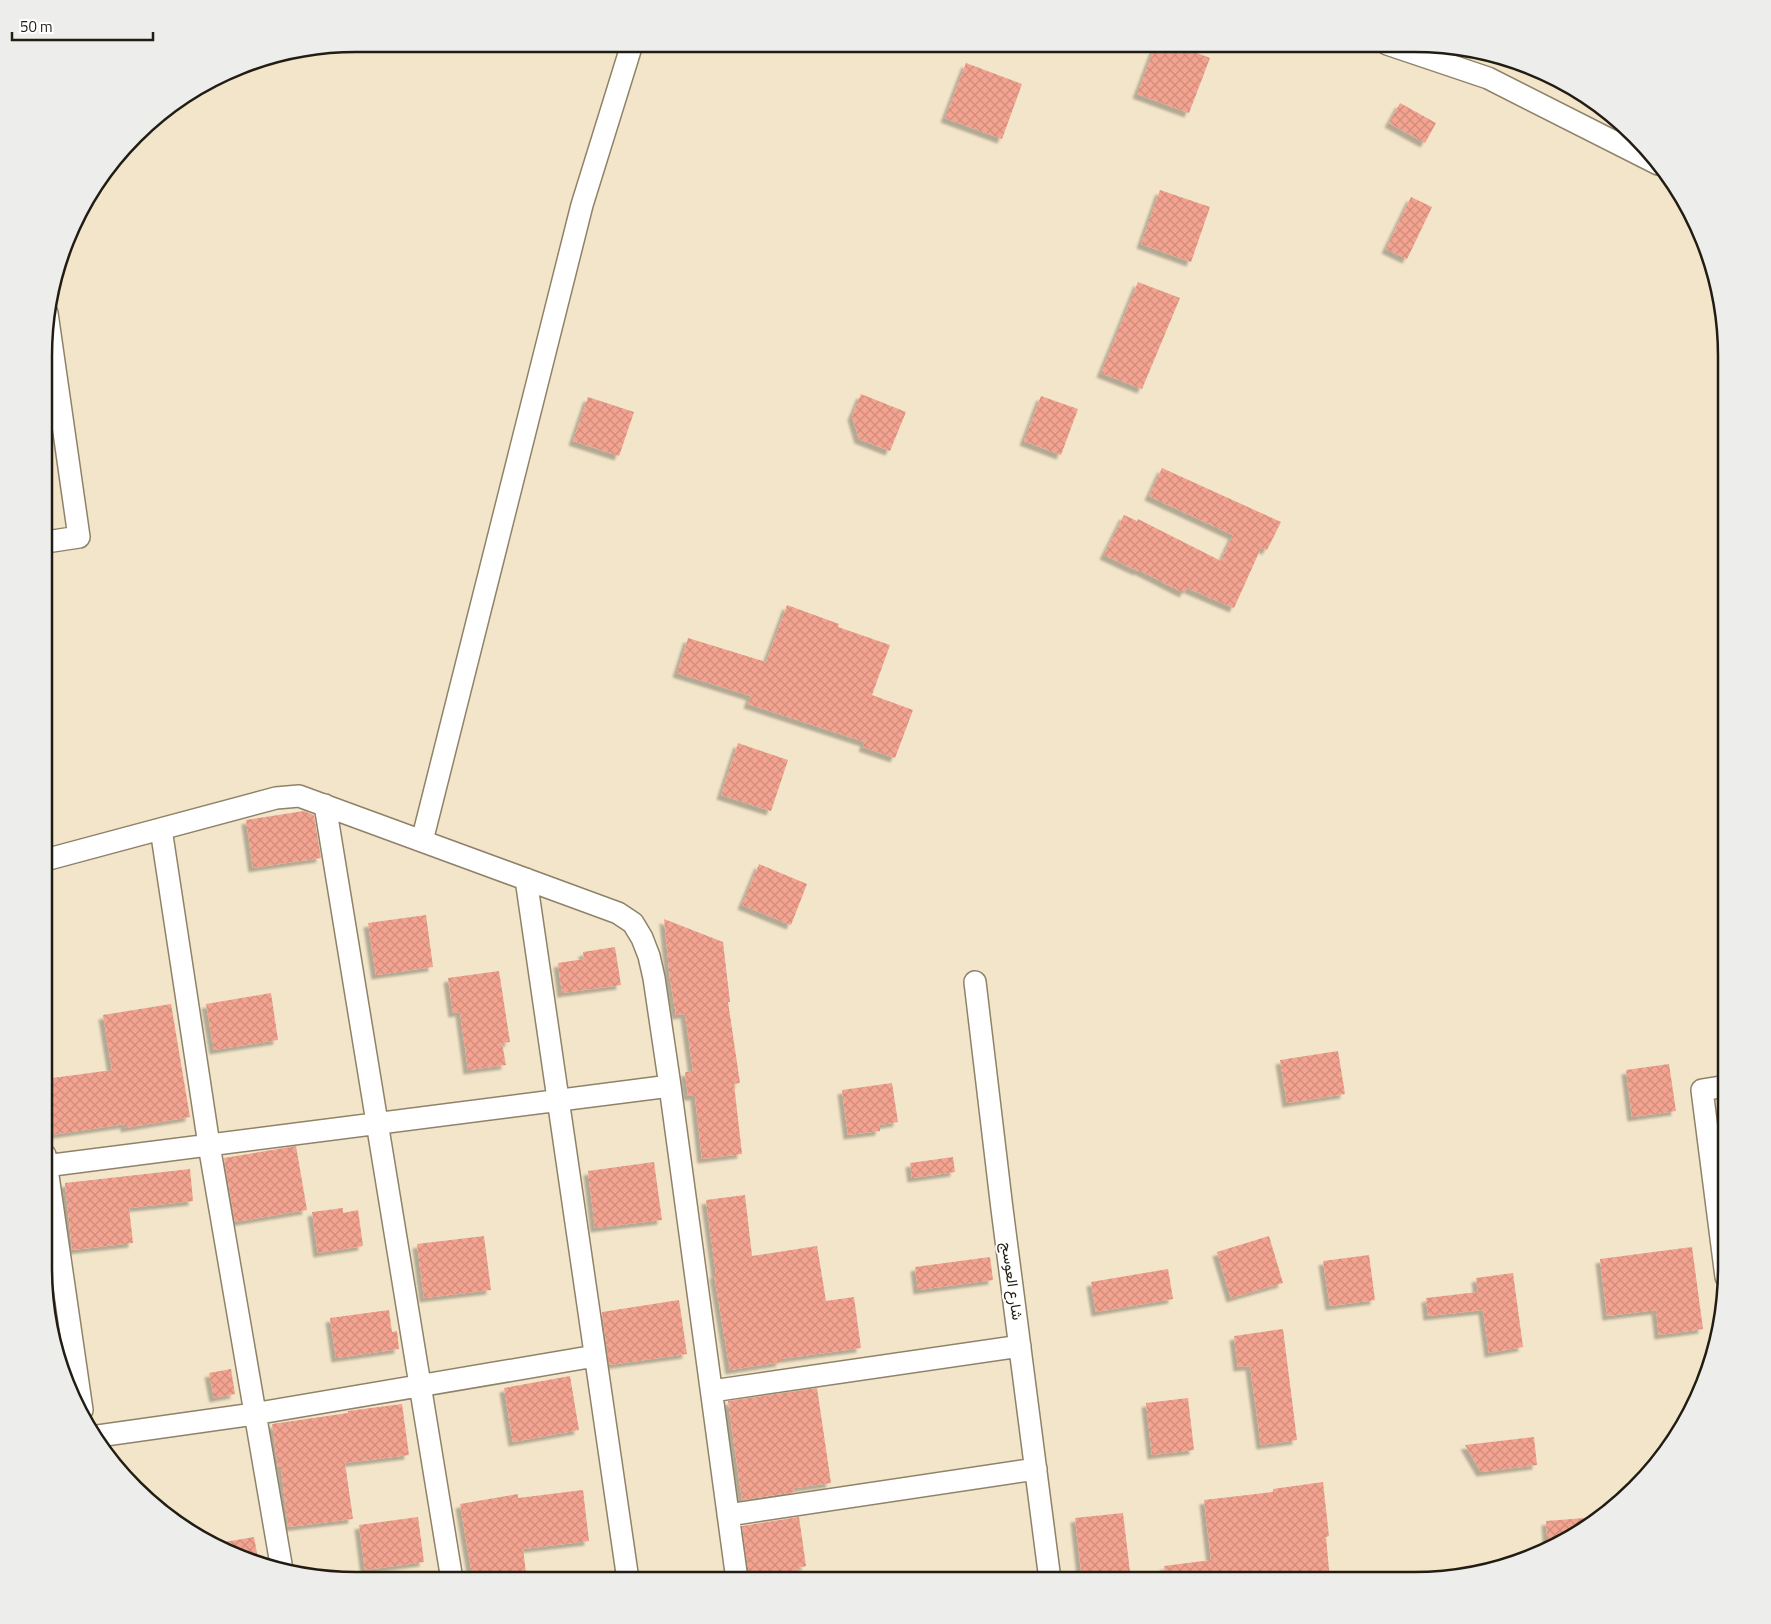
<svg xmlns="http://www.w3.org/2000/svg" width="1771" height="1624" font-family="'Titillium Web',Vazirmatn,sans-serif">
<defs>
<pattern id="building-cross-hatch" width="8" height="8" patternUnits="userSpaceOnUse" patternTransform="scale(1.25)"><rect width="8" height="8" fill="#f3a390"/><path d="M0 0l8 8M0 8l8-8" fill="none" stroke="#d08c7b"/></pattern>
<filter id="shadow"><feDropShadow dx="-4.5" dy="4.5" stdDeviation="1" flood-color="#0004"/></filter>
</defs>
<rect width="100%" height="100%" fill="#f3e5c9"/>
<path fill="url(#building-cross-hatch)" filter="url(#shadow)" d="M1156,44h18l36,14 -21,55 -52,-19z
M966,63l56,21 -20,55 -57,-21z
M1400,103l36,20 -11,20 -36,-20z
M1160,190l50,17 -19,55 -50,-18z
M1411,197l21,10 -25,52 -21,-10z
M1138,282l42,16 -38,91 -41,-16z
M861,394l45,18 -16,39 -31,-12 -7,-23z
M1041,396l37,13 -17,46 -37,-14z
M588,397l46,15 -15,44 -46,-15z
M1162,468l119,54 -14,28 -6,-2 -27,60 -47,-20 -3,5 -45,-23 -1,1 -34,-16 20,-40 13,6 1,-2 83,42 12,-26 -84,-39z
M787,605l52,19 -1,3 52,18 -18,50 41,15 -18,48 -32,-11 2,-5 -117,-38 3,-8 -74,-23 11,-35 78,24z
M738,743l50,17 -17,51 -50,-16z
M304,811l10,4 7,43 -68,10 -7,-48z
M759,864l48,20 -16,41 -49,-20z
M426,915l7,52 -57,8 -8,-52z
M664,919l59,23 7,60h-2l12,81 -6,1 8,70 -40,5 -7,-63h-7l-3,-24 8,-1 -8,-57 -9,1 -6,-36z
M615,947l6,38 -59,8 -4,-30 26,-4 -1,-7z
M499,971l11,71 -8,1 4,22 -38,5 -8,-58 -7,1 -5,-35z
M271,993l7,47 -64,10 -8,-46z
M171,1004l19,113 -65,11v-4l-74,11 -6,-41v-15l67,-9 -9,-55z
M1338,1051l7,43 -58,9 -7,-43z
M1669,1064l7,47 -44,6 -6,-47z
M892,1083l6,39 -18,3v6l-32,4 -6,-45z
M296,1146l11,64 -72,12 -11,-64z
M953,1157l2,15 -43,6 -2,-15z
M654,1162l8,58 -67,8 -7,-57z
M190,1169l3,32 -64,7 4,35 -61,7 -7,-67z
M745,1195l7,61 65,-10 9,55 28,-4 7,51 -81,11 1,3 -51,8 -16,-96h2l-10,-74z
M343,1208v5l15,-3 5,36 -45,7 -6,-41z
M484,1236l7,54 -67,8 -7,-54z
M1269,1236l14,47 -52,15 -14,-46z
M1692,1247l11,82 -44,6 -3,-25 -49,6 -7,-57z
M1369,1255l6,45 -45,6 -7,-45z
M990,1257l3,23 -75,10 -3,-23z
M1168,1269l5,30 -77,13 -5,-30z
M1513,1273l10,74 -34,6 -6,-43 -55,6 -2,-18 52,-6 -2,-14z
M679,1300l8,54 -78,11 -7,-53z
M389,1310l3,22 5,-1 2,18 -63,9 -6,-40z
M1283,1329l14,111 -36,5 -11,-79 -12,1 -4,-31z
M231,1369l4,25 -21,4 -5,-25z
M570,1376l9,54 -66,12 -9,-54z
M817,1388l14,95 -36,5v4l-53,8 -14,-99z
M1188,1398l6,52 -42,5 -6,-52z
M402,1404l7,51 -64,8 8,56 -65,8 -7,-60h-3l-6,-43 76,-11v-2z
M1534,1437l3,28 -56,7 -16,-27z
M1323,1482l6,54 -3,1 4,43h-164l-2,-14 47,-6 -7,-60 69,-8v-3z
M583,1490l6,51 -66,8 4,31h-54l-13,-76 58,-10v4z
M1123,1513l8,67h-49l-7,-62z
M418,1517l6,45 -59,8 -6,-45z
M799,1517l7,49 -8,2 1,12h-49l-8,-54z
M1598,1517l-50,31 -2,-27z
M254,1537l5,27 -41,-16 -5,-4z"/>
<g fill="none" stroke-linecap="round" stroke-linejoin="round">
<g stroke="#8f8269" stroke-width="24">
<path id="minor" d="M1387,44l101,34 170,86
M46,542l33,-5 -32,-224
M325,805l127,775
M161,829l48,316 73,425
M422,841l160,-636 50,-161
M45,860l231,-62 23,-2 319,117 15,10 9,15 7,18 5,22 16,108 67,494
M526,879l102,701
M975,982l27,227 48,371
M45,1155l37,255
M45,1166l625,-80
M1726,1277l-24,-187 25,-4
M712,1391l308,-45
M98,1436l156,-22 341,-58
M728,1515l308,-46"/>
</g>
<use href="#minor" stroke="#fff" stroke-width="21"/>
</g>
<g text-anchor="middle" stroke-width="4" stroke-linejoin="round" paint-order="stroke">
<g font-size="15" fill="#221d13" stroke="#fff">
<text transform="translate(1012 1281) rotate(82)" y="5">شارع العوسج</text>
</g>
</g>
<path d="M0 0H1771V1624H0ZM356 52H1414A304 304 0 0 1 1718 356V1268A304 304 0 0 1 1414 1572H356A304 304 0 0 1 52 1268V356A304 304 0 0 1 356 52Z" fill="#ededec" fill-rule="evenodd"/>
<path fill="none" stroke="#221d13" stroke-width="2.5" d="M356 52H1414A304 304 0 0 1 1718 356V1268A304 304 0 0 1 1414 1572H356A304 304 0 0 1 52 1268V356A304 304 0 0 1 356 52Z"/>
<path d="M12 32v8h141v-8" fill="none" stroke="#221d13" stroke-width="2.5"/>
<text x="20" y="32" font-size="15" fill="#221d13" stroke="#ffffff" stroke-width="4" paint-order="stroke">50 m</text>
</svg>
